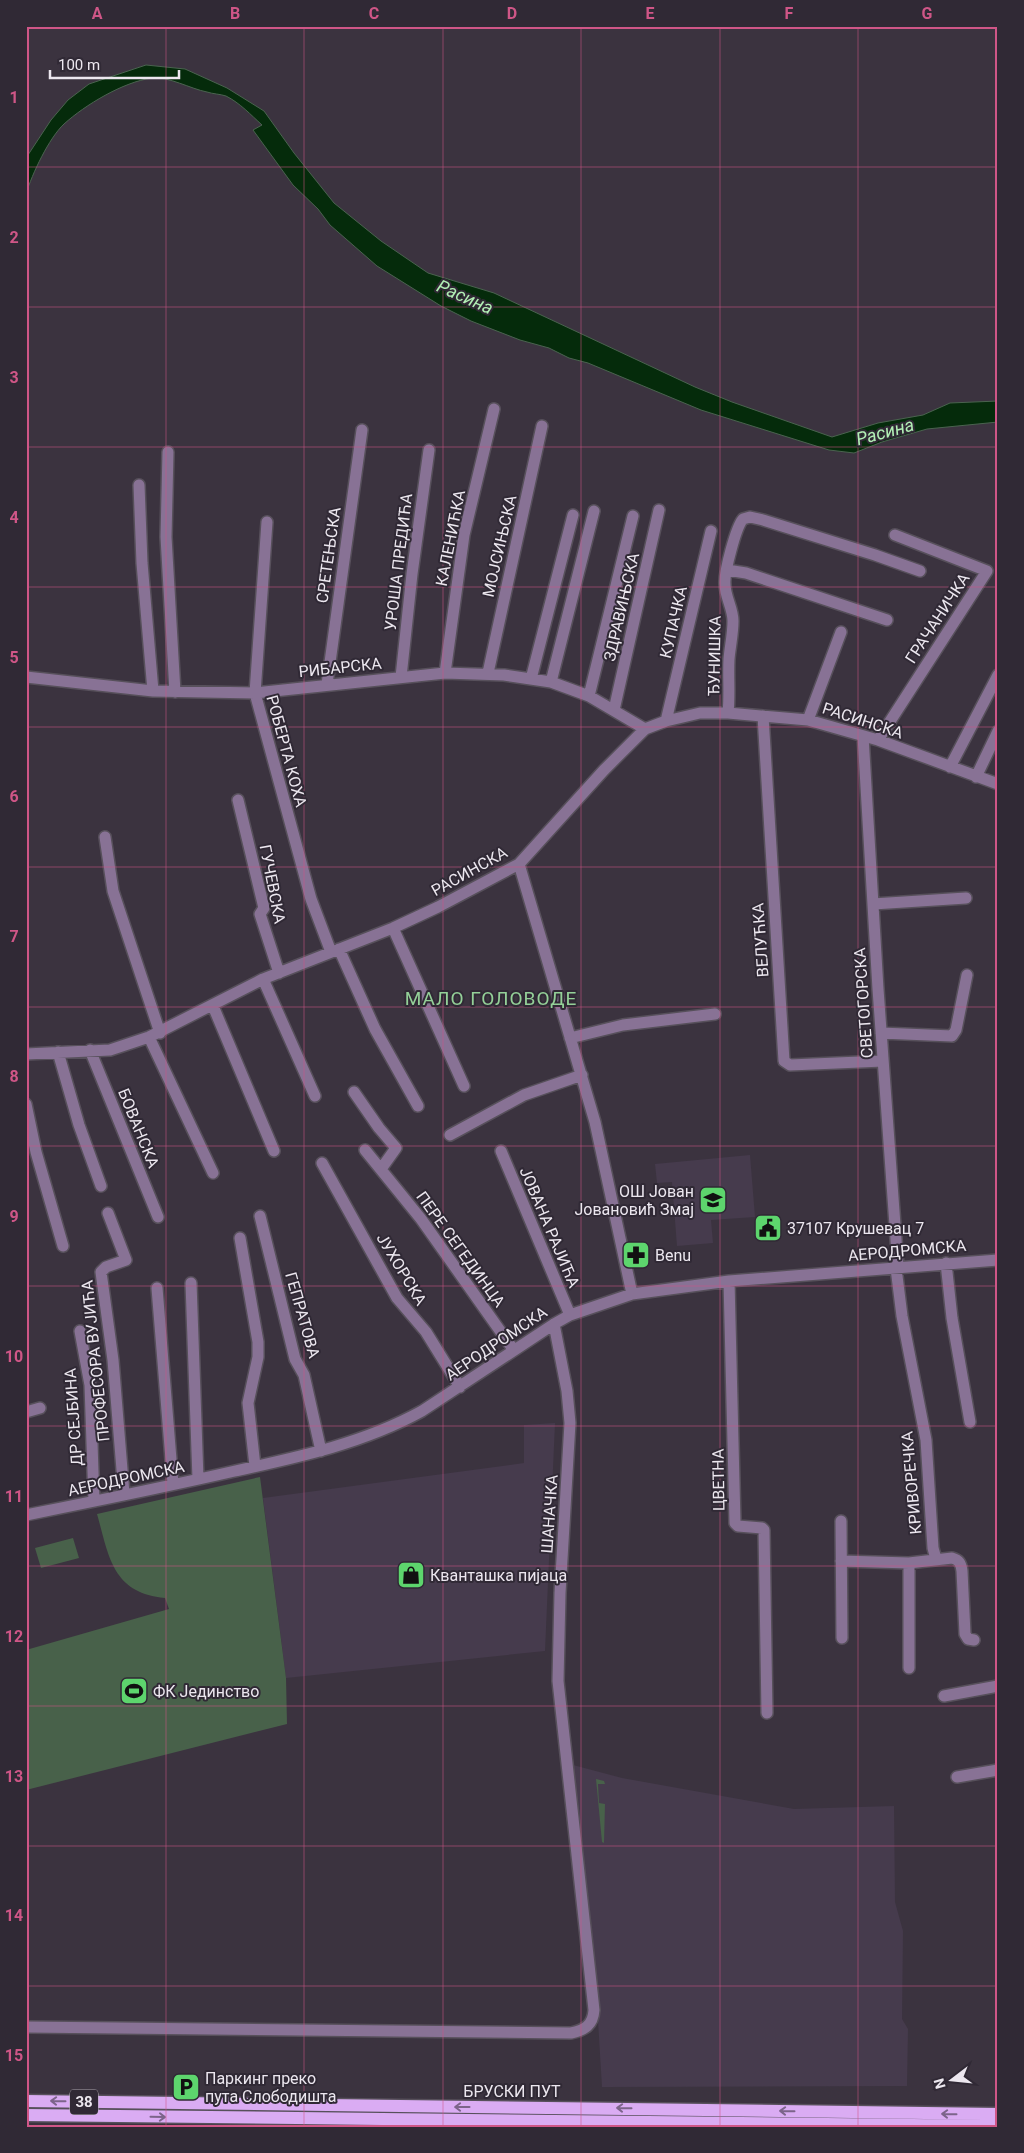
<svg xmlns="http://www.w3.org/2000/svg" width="1024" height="2153" font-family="Roboto,sans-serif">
<rect width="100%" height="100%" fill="#3b333f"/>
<path fill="#463b4d" d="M750,1155l5,62 -44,3 2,23 -36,3 -5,-64 -15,1 -2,-19z
M555,1423l-10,228 -259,27 -23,-180 261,-35v-38z
M573,1765l49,13 172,31 100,-3 1,96 8,29 -1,88 6,10 -1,57 -305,1 -8,-133z"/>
<path fill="#48614a" d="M260,1477l26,201 1,46 -261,66v-140l143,-41 -4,-11c-53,-5 -56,-42 -68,-84z
M73,1538l6,20 -38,10 -6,-20z
M596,1779l8,2 1,3h-7l1,19 6,1 -1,39 -2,-1z"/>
<path fill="#052b0b" stroke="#4a634f" d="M146,65l39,4 42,19 37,23 30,42 40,50 47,38 47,32 66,20 201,94 37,15 100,35 46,-14 45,-8 27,-12 48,-2v21l-71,7 -45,13 -28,11 -25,-3 -128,-40 -113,-47 -19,-5 -20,-10 -29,-8 -49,-19 -30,-15 -64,-40 -47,-41 -12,-16 -25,-24 -40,-55 9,-5c-11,-10 -22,-22 -36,-29 -6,-2 -13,-2 -19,-4 -16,-3 -39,-16 -55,-14 -29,4 -67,27 -88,46 -15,14 -32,50 -38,70v-36l25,-38 17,-20 21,-16z"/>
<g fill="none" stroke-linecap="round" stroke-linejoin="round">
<g stroke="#57505b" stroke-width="14">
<path id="minor" d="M168,452l-2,85 9,155
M139,485l3,78 11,128
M267,522l-12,171 56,206 20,53
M727,570l19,3 141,47
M445,673l19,-138 30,-126
M488,673l54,-247
M26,677l127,14 102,2 190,-20 59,2 47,7 38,14 56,33
M401,677l11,-103 17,-124
M531,679l42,-164
M551,682l43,-171
M327,684l35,-254
M589,696l44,-180
M614,710l45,-200
M728,713c2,-18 0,-36 1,-54 1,-12 4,-25 4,-38 0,-13 -8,-24 -8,-37 -1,-12 11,-57 18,-65l7,-2 13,3 112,35 45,16
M763,716l21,345 6,4 93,-4
M808,720l33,-88
M666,721l45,-190
M863,736l15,253 20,278
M878,740l109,-169 -92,-36
M950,767l48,-92
M976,777l22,-46
M238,800l26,108 -4,6 19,59
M105,837l8,54 47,142
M519,864l76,258 37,172
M873,904l93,-6
M393,928l71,158
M339,949l36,80 43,77
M263,979l52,117
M213,1006l61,145
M881,1033l71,3 4,-6 11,-55
M149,1037l64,136
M570,1038l53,-13 92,-11
M90,1050l68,167
M58,1052l21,73 22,61
M26,1054l84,-4 39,-13 114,-58 130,-51 45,-21 81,-43 85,-94 41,-41 21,-8 34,-8h28l80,7 70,20 120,44
M354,1092l25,36 17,20 -15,21
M26,1104l10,48 27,94
M450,1135l74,-40 58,-20
M365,1150l56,69 92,130
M501,1151l69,164
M322,1163l75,135 29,34 34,55
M108,1213l18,47 -20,7 -5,5 12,88 11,134
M260,1216l35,143 9,16 17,76
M240,1238l18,104v15l-10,46 7,63
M946,1263l6,55 18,104
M896,1268l6,48 24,124 7,108 3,11
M729,1281l6,242 3,3 24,2 2,2 3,183
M191,1283l7,196
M157,1288l16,196
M80,1331l10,54 4,116
M26,1412l14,-4
M26,1515c70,-14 139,-28 209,-44 64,-14 129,-28 187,-60l132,-87 16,-9 62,-21 97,-13 269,-21
M841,1521l1,117
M841,1561l68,2 43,-5c7,2 9,5 10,13l3,63 3,5 6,1
M909,1668v-105
M944,1696l54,-10
M957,1777l41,-7
M26,2027l545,6c14,-3 22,-8 23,-23l-36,-329 2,-88 10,-170 -3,-32 -13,-67"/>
</g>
<g stroke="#57505b" stroke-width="15">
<path id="major" d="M26,2101l972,13
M26,2115l972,11"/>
</g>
<use href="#minor" stroke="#887295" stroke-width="11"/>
<use href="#major" stroke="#daacf3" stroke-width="12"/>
</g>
<defs><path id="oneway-shaft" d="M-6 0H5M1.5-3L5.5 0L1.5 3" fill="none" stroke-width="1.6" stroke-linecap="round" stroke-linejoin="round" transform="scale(1.25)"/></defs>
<g stroke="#7c648a">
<use href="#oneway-shaft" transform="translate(58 2101) rotate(-179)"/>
<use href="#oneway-shaft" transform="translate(462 2107) rotate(-180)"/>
<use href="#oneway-shaft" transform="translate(624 2108) rotate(-179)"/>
<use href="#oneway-shaft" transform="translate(787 2111) rotate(-179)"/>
<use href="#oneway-shaft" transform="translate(949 2114) rotate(-179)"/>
<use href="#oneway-shaft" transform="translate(158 2117) rotate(1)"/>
</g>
<path fill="none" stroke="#cf5687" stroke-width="1" stroke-opacity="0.55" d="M166,26v2101M304,26v2101M443,26v2101M581,26v2101M720,26v2101M858,26v2101M26,167h972M26,307h972M26,447h972M26,587h972M26,727h972M26,867h972M26,1007h972M26,1146h972M26,1286h972M26,1426h972M26,1566h972M26,1706h972M26,1846h972M26,1986h972"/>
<defs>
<g id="school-square" transform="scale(1.4375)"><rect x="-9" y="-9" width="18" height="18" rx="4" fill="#5dd56d" stroke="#302935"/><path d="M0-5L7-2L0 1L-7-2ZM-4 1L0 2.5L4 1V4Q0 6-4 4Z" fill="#111"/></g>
<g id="civic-square" transform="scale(1.4375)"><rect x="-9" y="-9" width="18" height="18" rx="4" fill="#5dd56d" stroke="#302935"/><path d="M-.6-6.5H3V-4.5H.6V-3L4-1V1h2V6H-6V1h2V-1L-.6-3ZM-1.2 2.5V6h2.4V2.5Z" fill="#111"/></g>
<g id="pharmacy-square" transform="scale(1.4375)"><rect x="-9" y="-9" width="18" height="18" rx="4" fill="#5dd56d" stroke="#302935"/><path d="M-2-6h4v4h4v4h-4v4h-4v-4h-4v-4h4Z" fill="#111"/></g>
<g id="shop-square" transform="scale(1.4375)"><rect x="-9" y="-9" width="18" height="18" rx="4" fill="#5dd56d" stroke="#302935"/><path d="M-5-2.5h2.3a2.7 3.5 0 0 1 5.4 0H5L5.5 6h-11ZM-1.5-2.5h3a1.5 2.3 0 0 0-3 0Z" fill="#111"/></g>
<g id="stadium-square" transform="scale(1.4375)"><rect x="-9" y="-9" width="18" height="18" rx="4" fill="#5dd56d" stroke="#302935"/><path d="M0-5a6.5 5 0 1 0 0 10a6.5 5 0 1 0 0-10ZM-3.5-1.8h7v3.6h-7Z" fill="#111"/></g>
<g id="parking-square" transform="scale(1.4375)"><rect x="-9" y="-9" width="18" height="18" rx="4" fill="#5dd56d" stroke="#302935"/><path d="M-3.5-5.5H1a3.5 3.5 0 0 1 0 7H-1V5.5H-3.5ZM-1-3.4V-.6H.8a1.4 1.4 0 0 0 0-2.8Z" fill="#111"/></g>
</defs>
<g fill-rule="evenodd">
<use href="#school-square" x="713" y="1200"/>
<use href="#civic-square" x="768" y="1228"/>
<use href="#pharmacy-square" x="636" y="1255"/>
<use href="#shop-square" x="411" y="1575"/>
<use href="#stadium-square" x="134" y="1691"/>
<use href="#parking-square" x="186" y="2087"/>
</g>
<g text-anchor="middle" stroke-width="4" stroke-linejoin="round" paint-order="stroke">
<rect fill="#302935" stroke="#b4aeb7" stroke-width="1" x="70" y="2089.5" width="28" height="25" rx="4"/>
<g font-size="15" font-weight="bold" fill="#ece7ef">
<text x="84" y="2107">38</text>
</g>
<g font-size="16" fill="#ece7ef" stroke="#302935">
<text transform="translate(450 538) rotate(-79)" y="6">КАЛЕНИЋКА</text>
<text transform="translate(499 546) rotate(-77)" y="6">МОЈСИЊСКА</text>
<text transform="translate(328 555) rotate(-82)" y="6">СРЕТЕЊСКА</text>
<text transform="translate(398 562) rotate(-83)" y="6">УРОША ПРЕДИЋА</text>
<text transform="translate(621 607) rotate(-77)" y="6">ЗДРАВИЊСКА</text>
<text transform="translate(937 618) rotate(-57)" y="6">ГРАЧАНИЧКА</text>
<text transform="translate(673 622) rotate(-77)" y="6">КУПАЧКА</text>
<text transform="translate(714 656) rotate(-89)" y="6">ЂУНИШКА</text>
<text transform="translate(340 667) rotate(-6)" y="6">РИБАРСКА</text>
<text transform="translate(863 720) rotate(18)" y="6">РАСИНСКА</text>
<text transform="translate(287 751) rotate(75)" y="6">РОБЕРТА КОХА</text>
<text transform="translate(469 871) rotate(-29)" y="6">РАСИНСКА</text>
<text transform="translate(273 884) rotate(79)" y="6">ГУЧЕВСКА</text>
<text transform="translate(760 940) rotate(-94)" y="6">ВЕЛУЋКА</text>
<text transform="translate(863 1003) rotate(-94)" y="6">СВЕТОГОРСКА</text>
<text transform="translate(139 1128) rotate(68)" y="6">БОВАНСКА</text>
<text transform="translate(550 1227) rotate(67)" y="6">ЈОВАНА РАЈИЋА</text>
<text transform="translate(461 1249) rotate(54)" y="6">ПЕРЕ СЕГЕДИНЦА</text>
<text transform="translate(907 1250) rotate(-5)" y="6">АЕРОДРОМСКА</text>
<text transform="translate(402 1269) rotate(59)" y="6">ЈУХОРСКА</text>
<text transform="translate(303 1315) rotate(74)" y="6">ГЕПРАТОВА</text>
<text transform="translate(496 1343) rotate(-34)" y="6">АЕРОДРОМСКА</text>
<text transform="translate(95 1361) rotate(-96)" y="6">ПРОФЕСОРА ВУЈИЋА</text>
<text transform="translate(73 1417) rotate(-94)" y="6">ДР СЕЈБИНА</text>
<text transform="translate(126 1478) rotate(-12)" y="6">АЕРОДРОМСКА</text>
<text transform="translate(718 1480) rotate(-91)" y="6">ЦВЕТНА</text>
<text transform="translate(911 1483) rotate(-95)" y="6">КРИВОРЕЧКА</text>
<text transform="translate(549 1514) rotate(-86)" y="6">ШАНАЧКА</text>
<text x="512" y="2097">БРУСКИ ПУТ</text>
</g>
<g font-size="16" fill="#ece7ef" stroke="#302935" text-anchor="start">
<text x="694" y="1197" text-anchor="end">ОШ Јован<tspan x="694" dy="18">Јовановић Змај</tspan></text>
<text x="787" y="1234">37107 Крушевац 7</text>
<text x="655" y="1261">Benu</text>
<text x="430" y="1581">Кванташка пијаца</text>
<text x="153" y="1697">ФК Јединство</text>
<text x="205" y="2084">Паркинг преко<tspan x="205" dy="18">пута Слободишта</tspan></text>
</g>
<g font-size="18" font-style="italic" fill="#b2efb5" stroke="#302935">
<text transform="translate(465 297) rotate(24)" y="6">Расина</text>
<text transform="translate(885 432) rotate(-15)" y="6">Расина</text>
</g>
<g font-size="19" letter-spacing="1" fill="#94d098" stroke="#302935">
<text x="491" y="1005">МАЛО ГОЛОВОДЕ</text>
</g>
</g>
<rect width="1024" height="2153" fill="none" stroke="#302935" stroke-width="55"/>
<g transform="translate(952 2080) rotate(254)" stroke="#302935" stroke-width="4" paint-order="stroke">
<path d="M0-4L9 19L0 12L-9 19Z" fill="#ece7ef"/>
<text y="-8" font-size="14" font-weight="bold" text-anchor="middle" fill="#ece7ef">N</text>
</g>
<path d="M50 70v8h129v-8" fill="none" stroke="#ece7ef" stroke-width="2.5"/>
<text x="58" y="70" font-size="15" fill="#ece7ef" stroke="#302935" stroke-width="4" paint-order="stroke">100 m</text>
<rect x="28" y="28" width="968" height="2098" fill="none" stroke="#cf5687" stroke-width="2"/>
<g font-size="16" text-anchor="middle" font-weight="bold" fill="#cf5687">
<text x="97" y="19">A</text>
<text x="235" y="19">B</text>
<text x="374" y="19">C</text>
<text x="512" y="19">D</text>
<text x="650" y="19">E</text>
<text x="789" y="19">F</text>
<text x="927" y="19">G</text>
<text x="14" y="103">1</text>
<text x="14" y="243">2</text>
<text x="14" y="383">3</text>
<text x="14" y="523">4</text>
<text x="14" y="663">5</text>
<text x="14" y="802">6</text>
<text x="14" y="942">7</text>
<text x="14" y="1082">8</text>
<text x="14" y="1222">9</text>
<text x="14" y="1362">10</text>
<text x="14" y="1502">11</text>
<text x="14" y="1642">12</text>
<text x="14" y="1782">13</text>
<text x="14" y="1921">14</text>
<text x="14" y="2061">15</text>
</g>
</svg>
